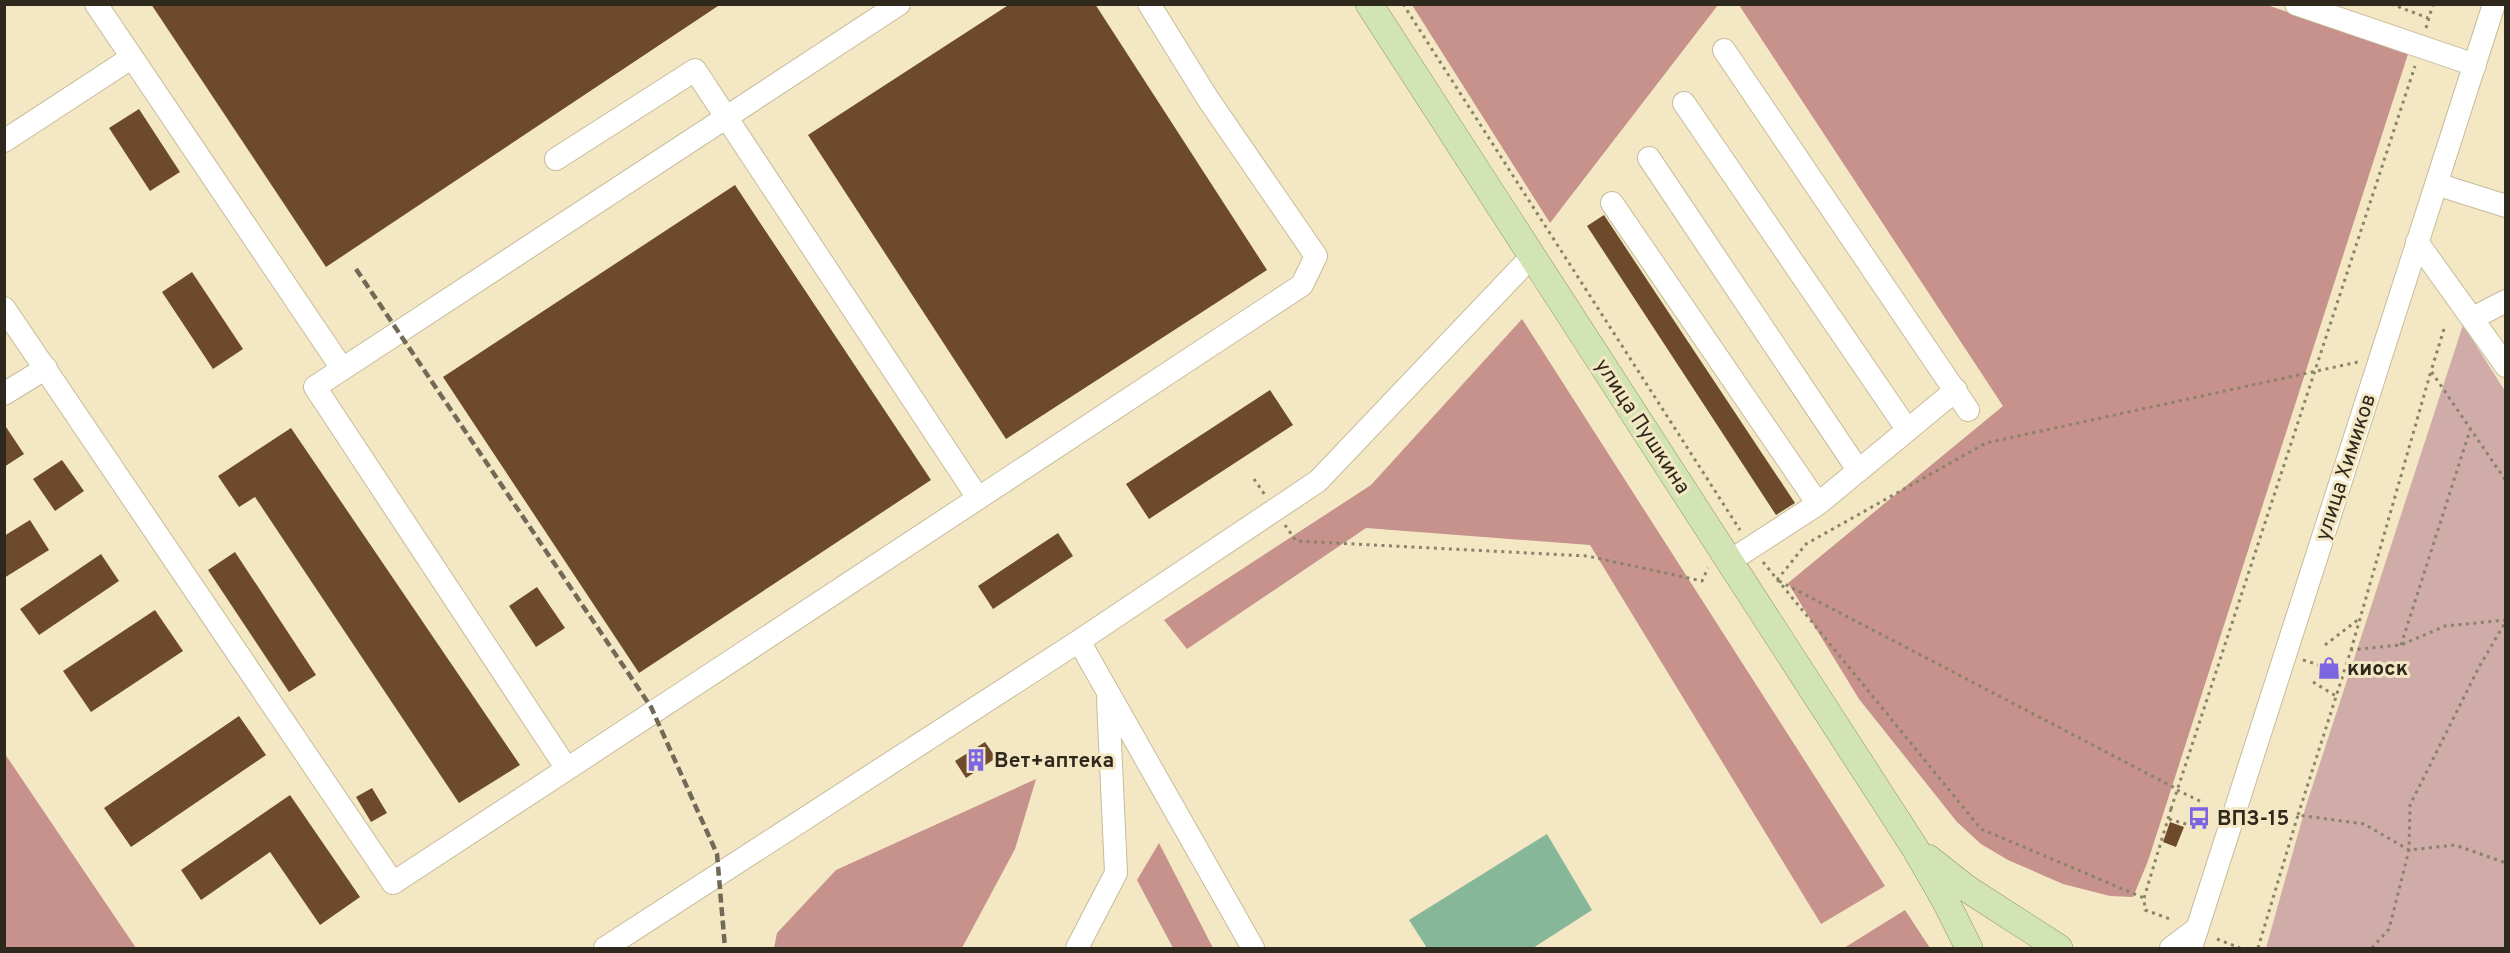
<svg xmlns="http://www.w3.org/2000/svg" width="2510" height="953" font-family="Overpass,sans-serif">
<rect width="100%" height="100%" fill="#f3e7c4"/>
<path fill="#cfaca7" d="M2463,325l42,66v557h-239l39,-139z"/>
<path fill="#c7928c" d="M1412,5h306l-168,218z
M1739,5h528l141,49 -260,807 -15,36 -23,-1 -47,-12 -55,-24 -27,-16 -24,-22 -98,-123 -71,-116 215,-177z
M1522,319l363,567 -64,38 -231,-379 -224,-17 -179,121 -23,-29 207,-135z
M5,754l131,194h-131z
M1036,779l-21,70 -53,99h-188l3,-15 59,-63z
M1159,843l54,105h-40l-36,-68z
M1905,910l25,38h-86z"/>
<path fill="#87b799" d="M1547,834l45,76 -59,38h-106l-18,-28z"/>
<path fill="#6e4a2c" d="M151,4h570l-395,263z
M1010,4h85l172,266 -261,169 -198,-304z
M139,109l41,63 -30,19 -41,-63z
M735,185l196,295 -292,193 -196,-296z
M1604,215l191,288 -19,12 -189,-289z
M192,272l51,77 -30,20 -51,-77z
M1270,390l23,35 -144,94 -23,-35z
M4,424l20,30 -20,13z
M291,428l229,337 -61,38 -204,-306 -16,10 -21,-31z
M62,460l22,31 -29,20 -22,-32z
M30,520l19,30 -45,28v-42z
M1058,533l15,23 -80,53 -15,-23z
M235,552l81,123 -27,17 -81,-122z
M101,554l18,27 -80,54 -19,-26z
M537,587l28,41 -29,19 -27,-41z
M155,610l28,41 -92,61 -28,-41z
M239,716l27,39 -135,92 -27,-39z
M985,742l11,16 -30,20 -11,-17z
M372,788l15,25 -16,9 -15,-25z
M290,795l70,102 -40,28 -50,-73 -69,48 -20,-30z
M2170,822l14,5 -8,20 -13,-5z"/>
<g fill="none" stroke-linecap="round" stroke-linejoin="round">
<g stroke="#c7bc9a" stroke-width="24">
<path id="minor" d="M96,4l245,363
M899,4l-584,383 252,382 735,-484 14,-29 -108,-157 -59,-95
M2296,4l179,61
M1724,50l244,360
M1684,103l223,326
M4,141l127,-83
M1649,158l209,312
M556,159l139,-89 283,428
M2436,184l70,22
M1612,203l206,301
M2417,242l89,124
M4,308l389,575 174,-114
M2473,318l33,-17
M4,394l42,-26
M1730,561l88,-57 138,-114
M1079,641l174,307
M605,948l474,-307 239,-160 214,-225
M1077,948l39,-75 -8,-174
M2171,948l24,-18
M2191,948l303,-944"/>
</g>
<g stroke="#86975e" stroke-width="28">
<path id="major" d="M1369,4l546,844 30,52 24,48
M1928,858l38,30 93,60"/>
</g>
<path stroke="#8a826a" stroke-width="3" stroke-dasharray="3 4.5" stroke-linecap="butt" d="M1403,4l337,526
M2391,4l37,14
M2426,28l7,-24
M2444,329l-13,42 75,110
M1254,479l11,16
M1285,525l11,16 291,15 115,25 6,-13
M1763,562l218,267 163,69
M1777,580l29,-36 180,-101 372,-81
M1779,581l398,208
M2325,645l34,-26
M2401,645l69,-215
M2351,650l80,-279
M2303,660l16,5
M2313,682l23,14
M2177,790l27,13
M2171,809l244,-743
M2171,809l-27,89 1,12 28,10
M2298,815l53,-165 50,-5 44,-19 61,-6
M2199,818l12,4
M2169,819l27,8
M2217,939l23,9
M2258,948l40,-133 66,9 45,26 46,-5 51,18
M2372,948l17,-19 20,-79 1,-45 69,-138 27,-46"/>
<use href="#minor" stroke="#fff" stroke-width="22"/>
<use href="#major" stroke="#d3e4b4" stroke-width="27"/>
<path stroke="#726a56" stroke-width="4.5" stroke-dasharray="9 4.5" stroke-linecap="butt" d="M356,269l295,438 66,147 8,94"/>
</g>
<defs>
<g id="shop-bare" transform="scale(1.8)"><path d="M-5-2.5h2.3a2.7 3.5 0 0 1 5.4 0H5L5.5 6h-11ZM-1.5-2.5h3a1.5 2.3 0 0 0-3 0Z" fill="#7c65e1" stroke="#f3e7c4" stroke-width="2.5" paint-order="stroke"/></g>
<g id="building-bare" transform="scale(1.8)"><path d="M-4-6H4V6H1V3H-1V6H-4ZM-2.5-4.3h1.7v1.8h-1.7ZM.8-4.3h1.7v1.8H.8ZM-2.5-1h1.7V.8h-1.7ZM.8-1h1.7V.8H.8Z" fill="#7c65e1" stroke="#f3e7c4" stroke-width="2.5" paint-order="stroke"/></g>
<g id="bus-bare" transform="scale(1.8)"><path d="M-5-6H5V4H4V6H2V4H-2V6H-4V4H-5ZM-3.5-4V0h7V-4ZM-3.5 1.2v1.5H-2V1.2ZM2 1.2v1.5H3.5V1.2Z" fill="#7c65e1" stroke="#f3e7c4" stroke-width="2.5" paint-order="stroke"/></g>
</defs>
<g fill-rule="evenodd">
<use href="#shop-bare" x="2329" y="668"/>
<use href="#building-bare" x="976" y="760"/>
<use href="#bus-bare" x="2199" y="818"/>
</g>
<g text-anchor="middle" stroke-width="6" stroke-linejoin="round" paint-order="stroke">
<g font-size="21" fill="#2e291c" stroke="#f3e7c4">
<text transform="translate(1643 426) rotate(57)" y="7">улица Пушкина</text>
<text transform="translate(2345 467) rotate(-72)" y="7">улица Химиков</text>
</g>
<g font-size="21" font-weight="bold" fill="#2e291c" stroke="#f3e7c4" text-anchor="start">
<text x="2347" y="675">киоск</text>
<text x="994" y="767">Вет+аптека</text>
<text x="2217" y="825">ВПЗ-15</text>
</g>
</g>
<rect width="2510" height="953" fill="none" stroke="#2e291c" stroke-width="12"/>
</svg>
